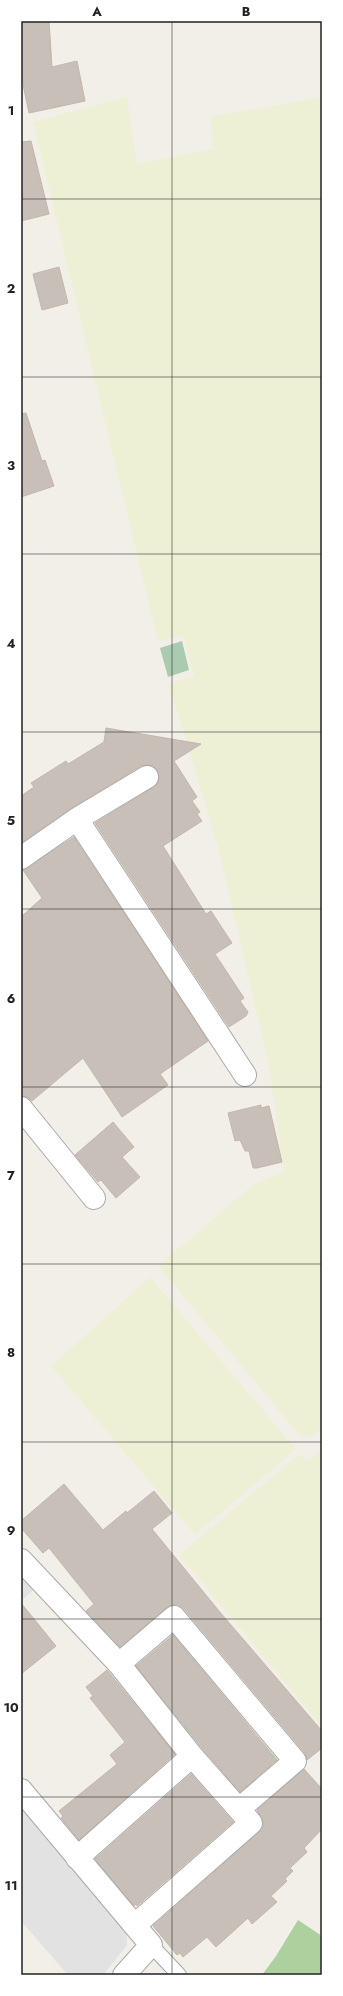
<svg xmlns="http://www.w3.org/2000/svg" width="343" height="1996" font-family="Jost,sans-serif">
<rect width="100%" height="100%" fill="#f2efe9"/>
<path fill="#eef0d5" d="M127,97l10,67 76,-15 -3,-32 112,-20v1331l-11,9 -11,-1 -142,-170 96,-82 30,-12 -16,-111 -50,-214 -49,-163 25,-8 -11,-41 -25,7 -125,-520z
M150,1277l146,172 -101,86 -144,-169z
M322,1449v278l-143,-172 120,-101 8,7z"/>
<path fill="#add19e" d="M298,1920l24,16v39h-60l14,-19z"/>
<path fill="#aacbaf" d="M182,641l7,29 -21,7 -8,-29z"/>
<path fill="#e2e2e2" d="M21,1576l12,14 -12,11z
M21,1809l106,123v13l-24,30h-35l-47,-54z"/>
<path fill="#c7bfb8" stroke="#c4b6ab" d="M21,21h28l3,46 25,-6 8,40 -56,12 -8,-38z
M31,141l18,73 -28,7v-79z
M59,267l9,36 -26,7 -9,-36z
M26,413l16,48 3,-1 9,26 -33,11v-83z
M106,728l95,16 -27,17 23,36 -5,4 8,11 -3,2 5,7 -39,25 43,68 5,-3 21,32 -17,11 29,44 -4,3 8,11 -2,4 -17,11 -134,-204 59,-36 4,-4 1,-7 -2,-6 -4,-4 -6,-1 -6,1 -71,43 -49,34v-47l13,-9 -3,-4 35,-22 2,3 36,-22z
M74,837l134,204 -48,33 8,11 -46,32 -39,-59 -51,43 -6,-4 -5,-1v-179l21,-19 -19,-28z
M261,1105v3l8,-2 13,56 -25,6h-4l-4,-17h-4l-5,-11 -5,1 -7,-28z
M113,1122l21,25 -12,10 18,20 -24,21 -15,-18 -3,2 -23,-27z
M64,1484l39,46 23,-19 1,2 27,-22 18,22 -20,16 67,82 103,120v17l-15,12 -2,-7 -121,-144 -5,-4h-7l-6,3 -46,39 -34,-36 8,-7 -45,-56 -6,5 -22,-25v-7z
M21,1603l35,43 -35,28z
M173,1635l104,125 -37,32 -38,-44 -66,-82z
M107,1670l68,84 -96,86 -18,-22 2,-2 -4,-5 58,-47 -7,-9 15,-13 -35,-44 3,-2 -7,-9z
M304,1769l18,20v40l-18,19 3,4 -17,16 3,3 -8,8 2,2 -16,15 6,6 -25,22 -4,-6 -32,29 -9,-10 -24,20 -3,-4 -3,2 -24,-29 106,-94 4,-5v-6l-6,-11z
M191,1774l42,48 -96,84 -1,-2 -2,2 -39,-47z"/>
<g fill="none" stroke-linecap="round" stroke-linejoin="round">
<g stroke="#a9a9a9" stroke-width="16">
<path id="lane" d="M151,1945l28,30"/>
</g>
<g stroke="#a9a9a9" stroke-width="24">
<path id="street" d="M77,819l168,256
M21,858l56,-39 70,-42
M21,1108l73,90
M21,1560l98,104 73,92 59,67 -116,102
M119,1664l55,-47 121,144 -56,48
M21,1790l130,155 -27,30
M77,1858l115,-102"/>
</g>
<use href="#lane" stroke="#fff" stroke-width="14"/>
<use href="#street" stroke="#fff" stroke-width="22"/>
</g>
<path fill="none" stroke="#222" stroke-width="1" stroke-opacity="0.55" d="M172,21v1954M21,199h301M21,377h301M21,554h301M21,732h301M21,909h301M21,1087h301M21,1264h301M21,1442h301M21,1619h301M21,1797h301"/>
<rect width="343" height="1996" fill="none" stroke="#ffffff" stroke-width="44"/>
<rect x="22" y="22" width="299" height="1952" fill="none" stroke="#222" stroke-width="1.5"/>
<g font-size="13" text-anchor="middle" font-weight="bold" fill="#222">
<text x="97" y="16">A</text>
<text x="246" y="16">B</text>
<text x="11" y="115">1</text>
<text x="11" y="293">2</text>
<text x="11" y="470">3</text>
<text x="11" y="648">4</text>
<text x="11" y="825">5</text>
<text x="11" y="1003">6</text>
<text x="11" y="1180">7</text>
<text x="11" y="1357">8</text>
<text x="11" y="1535">9</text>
<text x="11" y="1712">10</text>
<text x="11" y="1890">11</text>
</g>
</svg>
